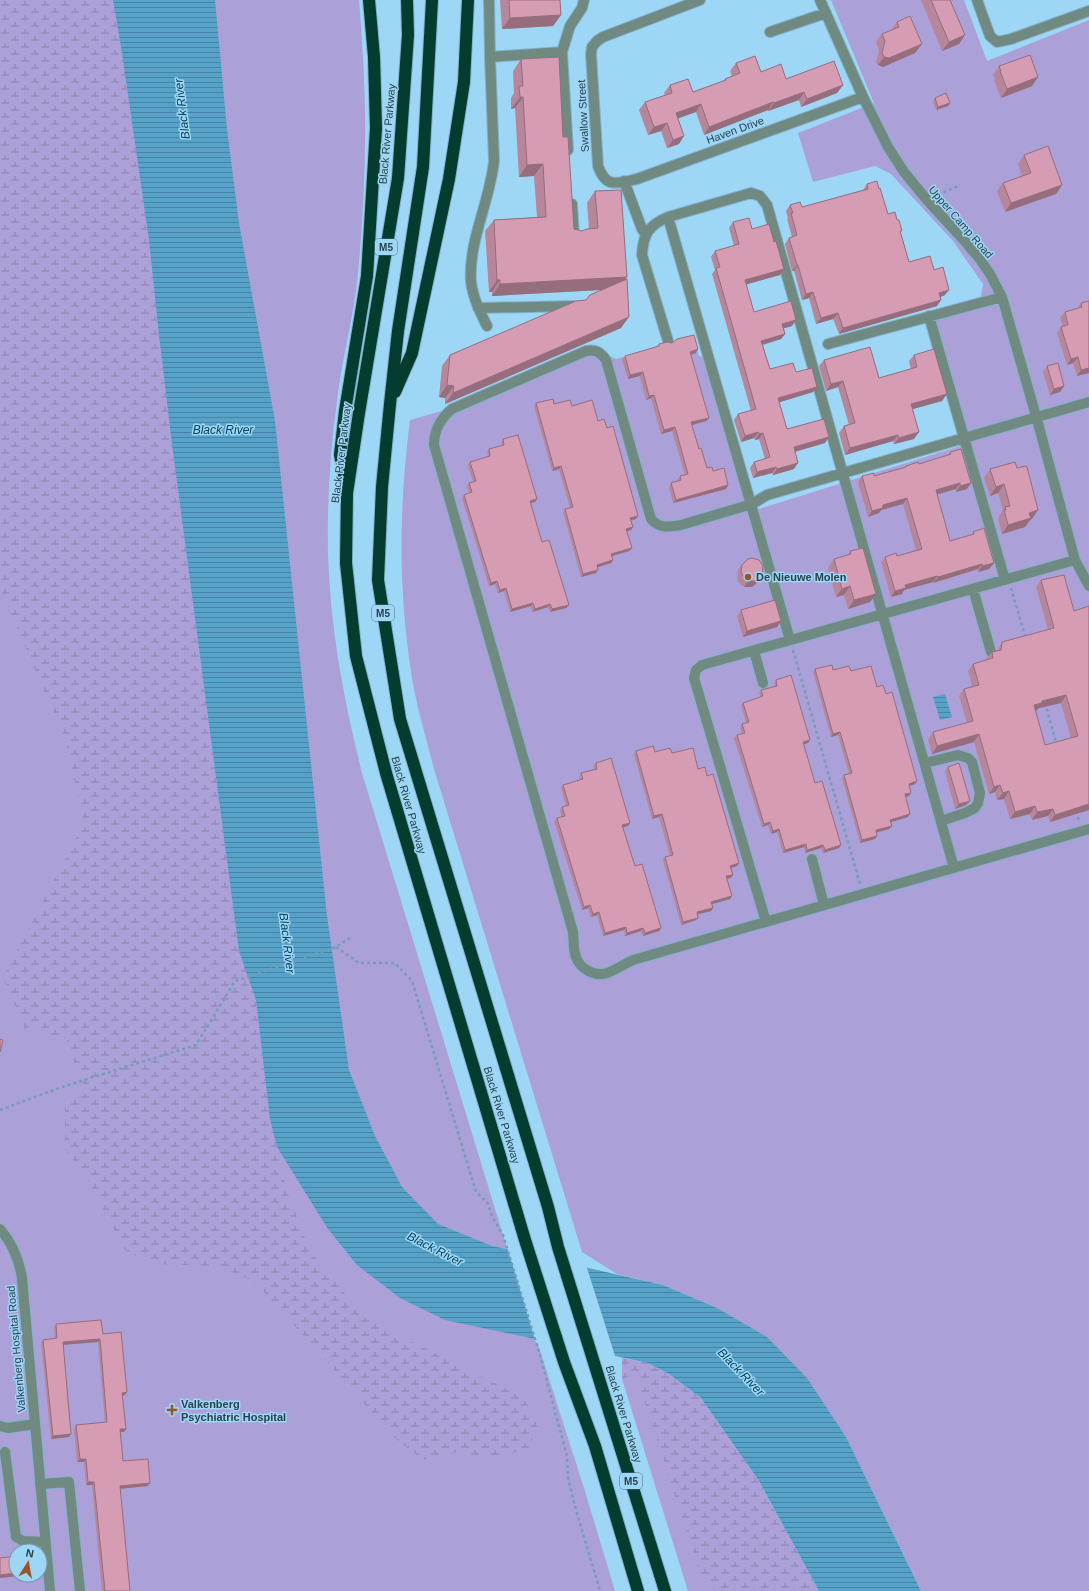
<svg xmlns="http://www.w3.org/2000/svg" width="1089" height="1591" font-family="Arial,sans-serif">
<defs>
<pattern id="wetland-marsh" width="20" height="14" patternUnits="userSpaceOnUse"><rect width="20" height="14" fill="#aba0d8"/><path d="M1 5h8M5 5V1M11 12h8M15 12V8" fill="none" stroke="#8b84b1"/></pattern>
<pattern id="water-rules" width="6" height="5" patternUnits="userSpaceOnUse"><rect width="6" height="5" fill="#57a2c9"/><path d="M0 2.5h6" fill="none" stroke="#4885a5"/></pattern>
</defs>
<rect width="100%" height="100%" fill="#9ed7f6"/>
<path fill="#aba0d8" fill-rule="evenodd" d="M0,0h359c2,26 4,52 5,78 3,65 0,131 -6,196 -4,42 -16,84 -21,127 -7,50 -10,102 -9,152 2,75 16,148 34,220l141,462 81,253 31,103h-615zM16,1551h24v24h-24z
M831,0h133l23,61 102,-41v1571h-168l-75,-154 -129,-129 -54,-23 -46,-11 -35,-22 -148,-483c-8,-32 -18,-64 -23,-97 -13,-87 -12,-165 -1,-252l49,-14 135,-56 22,9 78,-22 5,19 7,2 43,154 221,-69 -35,-124 44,-12 4,-23 -30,-43 -62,-67 -16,-8 -62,16 -15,-49 76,-30z
M648,1363l171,228h-131l-66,-212 8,-4z"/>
<path fill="url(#wetland-marsh)" d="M0,0h113l9,53 27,187 10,95 13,109 67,507 17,49 14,119 16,69 24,63 55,67 159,80 14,27 -9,23 -30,10 -43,-5 -33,7 -27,-21 -140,-156 -38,-17 -66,-2 -27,-14 -39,-73 -21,-28v-46l20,-9 -19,-56 -42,-10 -21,-51 81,-154 -18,-82 -66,-153z
M622,1358l26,5 21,11 32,24 58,83 60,110h-105l-14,-18 -63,-194 -7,-3 -8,3z"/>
<path fill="url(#water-rules)" d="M113,0h102l12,129 12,94 36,198 52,495 22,154 26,66 27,51 36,37 54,22 171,39 54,23 50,29 40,41 39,59 75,154h-102l-60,-110 -58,-83 -32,-24 -21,-11 -203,-43 -45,-22 -43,-33 -29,-36 -51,-82 -7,-28 -14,-119 -17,-49 -67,-507 -13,-109 -10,-95 -27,-187z
M945,694l7,23 -12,3 -7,-23z"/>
<path fill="#9ed7f6" d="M507,1247l79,18 30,94 -80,-16z"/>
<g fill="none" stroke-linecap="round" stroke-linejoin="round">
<g stroke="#82b3cd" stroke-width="12">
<path id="minor" d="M489,0l1,57
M700,0l-97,37 -6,4 -5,6 -1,7 7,112c8,23 19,17 39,13l226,-82
M820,0l43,97 25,50 16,25 23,28 35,38 17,20 11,16 12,23 34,119 39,144 14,26
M977,0l13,36 7,6 14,-3 78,-28
M770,32l56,-19
M562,52l6,98
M624,181l18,48 4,6
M572,204l2,32
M668,217l122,423
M478,308l97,-2
M929,316l76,264
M487,326c-7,-14 -14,-28 -16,-44 -3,-40 19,-81 23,-121l-4,-104 72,-5 8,-26 12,-18 2,-8
M668,341l-26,-86c1,-21 7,-30 26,-38l83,-24 9,3 7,9 187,663
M828,344l174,-47
M1089,402l-322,93 -15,9 -71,21c-13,2 -21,4 -30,-6l-45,-159c-6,-8 -10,-11 -20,-9l-134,58c-12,10 -18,21 -18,36l139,487c1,8 0,18 3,25 4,12 19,20 31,16 9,-3 17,-9 26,-13l456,-131
M973,589l18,63
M754,651l9,32
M925,763l33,-8 10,3 4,4 8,31 -2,10 -3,5 -10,5 -24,8
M812,859l12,46
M766,922l-72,-244 2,-8 6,-5 373,-105
M0,1229c13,15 19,30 22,49l28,313
M0,1426l8,2 27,-4
M5,1452l11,85 7,4 22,1
M40,1484l29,-2 11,109"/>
</g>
<g stroke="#82b3cd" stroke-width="14">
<path id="highway" d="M407,0l1,35 -10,143 -39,235 -12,80 -1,70 10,93 30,117 139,467 39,122 31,84 43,145
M432,0l-9,167 -25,164 -8,73 -8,83 -4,93 22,139 148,488 10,40 107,344
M395,392l17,-39 37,-174 15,-97 4,-82
M346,484l-6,-29 5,-44 22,-135 9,-148 -2,-71 -5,-57"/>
</g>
<path stroke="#729fb7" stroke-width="2.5" stroke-dasharray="3 3" stroke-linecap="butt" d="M938,195l22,-10
M1011,588l15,51
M793,650l67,234
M1045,703l12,42
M1076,811l3,10
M336,947l23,16h36l17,18 64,211 11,10 6,16 10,17 37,120 27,101 1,22 8,32 24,81
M0,1110l62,-23 134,-42 39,-64 101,-34 14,-9"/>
<use href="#minor" stroke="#708a81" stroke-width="10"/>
<use href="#highway" stroke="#043c2f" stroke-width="12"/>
</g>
<path fill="#b7869a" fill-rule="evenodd" d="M500,0h60l1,15 -8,11 -51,3z
M921,0h29l15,35 -6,9 -17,7z
M897,22l18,31 -32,14 -5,-2 -2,-3 3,-12 -3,-8 6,-8 9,-4z
M521,59l42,78 11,92 8,2 7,-2 -2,-26 8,-12 32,86 -2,3 -4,48 -176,76v-6l-6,-1 3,-31 8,-11 136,-55 15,-10 -109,6v-4h-3l-4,-61 9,-11 43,-3 -3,-41 -15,1 -4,-69 -4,1v-11l3,-5 -1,-22z
M736,63l25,9 25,7 57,6 -6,8 -36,14 -2,-7 -31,11v-1l-64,25 -8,-23 -18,6 1,26 -12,4 -6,-17 -13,4 -9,-25 6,-8 20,-7 -1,-2 6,-8 23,7 30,-11 2,-2 7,-3 -2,-5z
M999,66l39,11 -6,9 -31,12 -7,-18 1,-1 -2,-4z
M935,98l15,5 -2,3 -12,4 -3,-9z
M1024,155l38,30 -6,9 -51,18 -8,-21 6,-8 19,-7 -4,-12z
M867,184l34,49 8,29 25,8 11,25 -5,2 1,3 -4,6 -98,28 -6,-15 -17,5 -7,-26 -7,2 -8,-29h-2l-7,-27 4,-6 3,-1 -5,-18 1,-1 -2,-7 4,-6 12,2 61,-17z
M733,222l19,7 22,13 10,27 -4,6 -34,9 8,28 38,14 -8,2 1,6 -4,5 -18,6 7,24 26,3 17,20 -34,10 8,27 38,14 -30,9 -1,17 -21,6 -1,-2 -19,5 -3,-10 4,-6 11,-3 -6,-20 -4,1 -1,-2 -13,4 -7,-22 4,-6 13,-3 -39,-137 3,-4 -4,-13 4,-6 19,-5 -5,-18z
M1089,301v72l-12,3 -4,-13 -6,2 -10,-32 4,-6h2l-3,-9 5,-6 13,-4 3,-5z
M659,344l37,9 -6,2 19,63 -3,3 -14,4 7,24 8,19 6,3 15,14 -2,4 -53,14 -4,-16 2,-4 7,-2 -1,-1 3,-4 5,-1 -13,-44 -11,3 -10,-36 -5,2 -6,-24 -12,3 -6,-19 3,-4 32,-9z
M914,355l28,46 -30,8 2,30 -20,5 -1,-3 -48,14 -6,-22 5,-7 5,-1 -11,-38 -12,4 -7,-25 5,-6 55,18 32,-9 -2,-8z
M1047,366l13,26 -10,3 -7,-23z
M536,403l18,1 18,2 26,15 9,7 29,91 -5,1 2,7 -2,3 -4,1 5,17 -3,3 -17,5 1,4 -2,3 -13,4 -2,6 -15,4 -18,-65 2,-3 5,-1 -11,-39 -7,2 -18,-65z
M503,439l34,60 -2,3 -5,1 12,39 27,63 -3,3 -16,4 -2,-5 -16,5 -1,-6 -21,6 -6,-21 -6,2 -3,-9 -6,2 -27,-88 2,-3 5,-2 -2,-7 2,-3 4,-1 -5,-17 2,-3 18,-6 -1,-4 2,-3 13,-3 -1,-4z
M950,452l17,37 -11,3v-3l-19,5 13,47 21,-6 2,-3 21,31 -5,6 -11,3v-3l-45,14v-1l-29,8 -2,4 -11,3 -10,-35 4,-5 12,-1 19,-6 -13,-46 -22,6 -2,3 -11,4 -10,-35 4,-6h12l31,-9 1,-1 13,-2 29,-9z
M1015,462l17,57 -2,1 -5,7 -23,7 -4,-15 1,-2v-1l4,-6 -5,-17 -8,3 -6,-18 6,-9z
M850,551l20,51 -22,7 -4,-14 -8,2 -8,-29 6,-9 13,-3z
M742,565l16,17 -6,5h-8l-6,-5 -1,-4 1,-8z
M1064,575l25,235 -39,12 -2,-6 -16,4 -2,-6 -20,5 -6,-20 -7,1 -2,-8 -6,2 -15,-52 -42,12 -4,-14 5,-8 34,-9 -8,-27 5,-7 8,-3 -4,-15 5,-7 14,-4 -1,-1 6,-7 5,-1 5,-9 46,-12 -12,-43 5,-7zM1061,703l10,35 -26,7 -10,-34 2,-1 2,-2z
M741,610l40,11 -4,6 -34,10 -6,-21z
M815,669l36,2 26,16 9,7 29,90 -5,2 -1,10 -3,1 2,20 -18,5 2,4 -3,3 -13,4 -1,6 -15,4 -18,-65 2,-3 5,-1 -11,-39 -7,2 -18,-65z
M776,680l34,60 -2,3 -5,1 12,39 26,62 -2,3 -16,5 -2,-5 -16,5 -1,-6 -21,6 -6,-21 -6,2 -3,-9 -6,2 -28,-89 3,-3 5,-1 -2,-7 2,-3 4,-1 -5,-18 2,-2 18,-6 -2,-4 2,-3 14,-4 -1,-3z
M636,751l19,1 17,1 26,16 9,7 30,90 -6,2 2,7 -2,3 -4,1 3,20 -18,5 1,4 -2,3 -13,3 -2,6 -15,5 -18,-65 2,-3 5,-1 -11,-39 -7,2 -18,-65z
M596,763l34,60 -2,3 -5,1 12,39 26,62 -2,3 -16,5 -2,-5 -16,5 -1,-6 -21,6 -6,-21 -6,2 -3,-9 -6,2 -28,-89 3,-3 5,-1 -2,-7 2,-3 4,-1 -5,-18 2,-3 18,-5 -2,-4 2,-3 14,-4 -2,-3z
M948,767l22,34 -4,4 -11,4 -10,-38z
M56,1324l47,10 22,61 -3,1 4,33 -2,3h-4l3,29 25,25 -28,3 10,102h-28l-10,-106h-6l-2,-23h-7l-3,-34 2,-3 29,-2 -7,-81 -35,3 6,92 -18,2 -10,-97 2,-2 12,-2 -1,-11z"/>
<path fill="#956d7d" d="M561,15l-8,11 -51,3 8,-11z
M965,35l-6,9 -17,7 7,-9z
M922,44l-7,9 -32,14 -5,-2 6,-8z
M1038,77l-6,9 -31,12 6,-9z
M843,85l-6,8 -36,14 6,-8z
M804,92l-5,8 -31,11 6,-8z
M520,97h3l-8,11 -4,1z
M773,102l-5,8 -64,25 5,-8z
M950,103l-2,3 -12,4 2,-3z
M701,104l-5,8 -25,9 5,-8z
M667,123l-6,8 -13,4 6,-8z
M684,136l-5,8 -12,4 6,-8z
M543,164l-9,12 -15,1 8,-12z
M1062,185l-6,9 -51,18 6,-9z
M797,265h1l-4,6h-2z
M784,269l-4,6 -39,11 4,-6z
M627,277l-8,12 -127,7 8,-12z
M497,280h3l-8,12h-3z
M949,290l-4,5 -10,4 4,-6z
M813,292l-4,6 -7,2 4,-6z
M941,300l-4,6 -98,28 4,-6z
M838,313l-5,6 -17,5 5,-6z
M629,317l-8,11 -176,76 8,-11z
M796,320l-4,6 -14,4 4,-6z
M785,334l-4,5 -24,7 4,-5z
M698,349l-2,4 -9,3 3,-4z
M1078,357l-5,6 -6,2 4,-6z
M1089,368v5l-12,3 4,-6z
M643,372l-3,4 -12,3 2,-4z
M843,381l-5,6 -12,4 5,-7z
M447,385l7,1 -9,12 -6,-1z
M1064,386l-4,6 -10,3 4,-6z
M817,387l-4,5 -39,12 4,-6z
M947,394l-5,7 -36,10 5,-7z
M654,395l-3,3 -5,2 3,-4z
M709,418l-3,3 -18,5 3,-4z
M675,427l-3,4 -11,3 3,-4z
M758,432l-4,6 -13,4 4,-6z
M919,432l-5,7 -20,5 5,-6z
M763,433l-4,6 -4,1 4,-6z
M898,435l-5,6 -48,14 5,-7z
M829,437l-4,6 -35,10 4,-6z
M798,463l-4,6 -21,6 4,-6z
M561,466l-2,3 -7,2 2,-3z
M776,467l-4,6 -19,5 4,-6z
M960,483l-4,6 -24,7 4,-6z
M971,483l-4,6 -11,3 4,-6z
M1004,484l-6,9 -8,3 6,-9z
M728,485l-2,4 -53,14 3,-3z
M907,498l-4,6 -22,6 -2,3 -11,4 4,-6 11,-6z
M537,499l-2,3 -7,2 2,-3z
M1038,510l-6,9 -2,1 -5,7 -23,7 6,-9 21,-12z
M638,516l-2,3 -8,2 2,-3z
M633,527l-2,3 -7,2 2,-3z
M632,548l-3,3 -20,6 2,-3z
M613,560l-2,3 -16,5 2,-3z
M994,563l-5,6 -11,3 4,-6z
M982,564l-4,5 -45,14 5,-6z
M598,570l-2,3 -15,4 2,-3z
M762,576l-4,6 -6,5h-8l4,-6z
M937,576l-4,6 -29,8 -2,4 -11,3 4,-6 10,-6z
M497,581l-2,3 -6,2 2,-3z
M850,586l-6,9 -8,2 6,-8z
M506,588l-2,3 -6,2 2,-3z
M876,594l-6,8 -22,7 6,-9z
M533,603l-2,3 -21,6 2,-3z
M550,604l-2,3 -16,5 3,-3z
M569,605l-3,3 -16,4 2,-3z
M781,621l-4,6 -34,10 4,-6z
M1066,695l-5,8 -22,5 -2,2 -8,3 5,-8 8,-4z
M840,732l-2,3 -7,2 2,-3z
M979,734l-5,8 -42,12 5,-8z
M810,740l-2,3 -7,2 2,-3z
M917,781l-2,3 -8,3 2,-3z
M1000,785l-5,7 -6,2 5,-7z
M1009,791l-5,8 -7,1 6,-7z
M911,793l-2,3 -6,1 2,-3z
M970,801l-4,4 -11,4 4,-5z
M1089,804v6l-39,12 5,-7z
M1035,806l-5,8 -20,5 5,-7z
M1053,809l-5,7 -16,4 5,-8z
M662,814l-3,3 -7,2 2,-3z
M910,814l-2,3 -20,6 2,-3z
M770,822l-2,3 -6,2 2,-3z
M630,823l-2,3 -8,2 2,-3z
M892,826l-3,3 -15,4 2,-3z
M779,829l-2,3 -6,2 2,-3z
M877,836l-2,3 -15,4 2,-3z
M806,844l-2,3 -21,6 2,-3z
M823,845l-2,3 -16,5 2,-3z
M841,845l-2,3 -16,5 2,-3z
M739,863l-2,3 -9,3 2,-3z
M733,875l-2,3 -7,1 2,-3z
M732,896l-2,3 -21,6 2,-3z
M590,905l-2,3 -6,2 2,-3z
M713,908l-2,3 -16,4 2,-3z
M599,912l-2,3 -6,2 2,-3z
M698,918l-2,2 -15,5 2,-3z
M626,927l-2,3 -21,6 2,-3z
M643,928l-2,3 -16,5 2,-3z
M661,928l-2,3 -16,5 2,-3z
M100,1339l-2,3 -37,3 2,-3z
M127,1392l-2,3 -5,1 2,-3z
M120,1429h6l-2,3h-6z
M71,1434l-2,3 -18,2 2,-3z
M80,1459h6l-2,3h-7z
M88,1482h6l-2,3h-6z
M150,1483l-2,3 -30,3 2,-3z
M16,1573v2h12l-28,3v-3z"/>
<path fill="#d59cb3" stroke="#956d7d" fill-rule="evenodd" d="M509,0h51l1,15 -51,3z
M931,0h19l15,35 -16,7z
M910,16l12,28 -33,14 -5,-1 -2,-4 3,-12 -3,-7 17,-7 -2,-5z
M1030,55l8,22 -31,12 -7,-18h1l-2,-5z
M755,56l6,16 20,-8 5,15 48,-18 9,24 -36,14 -3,-7 -30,11 -1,-1 -64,25 -8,-23 -25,9 8,23 -11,4 -6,-17 -13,4 -9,-25 27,-9 -2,-8 18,-6 5,13 33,-12 -1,-1 15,-6 -4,-10z
M559,57l4,80h5l6,92 8,2 5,-2 11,-1 -3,-37 26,-1 6,87 -127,7v-4h-3l-3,-60 52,-3 -3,-53 -16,1 -4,-68h-3l-1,-11h4l-2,-27z
M946,93l4,10 -12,4 -3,-9z
M1048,146l14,39 -51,18 -8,-20 28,-10 -7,-18z
M877,181l2,8 1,-1 8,26 7,-2 2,8h2l3,11h-2l9,31 21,-6 4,14 9,-3 6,23 -10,3 2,7 -98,28 -5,-15 -17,5 -8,-26 -7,2 -8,-29h-1l-8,-27 8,-3 -6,-22h2l-3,-8 10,-3 2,5 66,-18 -1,-5z
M749,218l3,11 17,-5 5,18 2,-1 8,28 -39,11 9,32 37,-11 5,19 -14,4 3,10 -24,7 9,28 23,-6 3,9 16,-4 5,19 -39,11 9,31 37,-10 5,18 -35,10 4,16 -21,6 -1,-2 -19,5 -3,-10 16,-5 -7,-24 -4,1 -1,-2 -13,4 -7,-22 18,-5 -40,-141 4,-1 -5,-16 24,-7 -6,-22z
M627,279l2,38 -176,76 1,-7 -7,-1 3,-30 126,-54 10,-1 4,-5z
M1089,301v67l-8,2 -3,-13 -7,2 -10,-32 7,-2 -3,-13 17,-5 -1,-4z
M694,335l4,14 -8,3 19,66 -18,4 8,27 2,-1 6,20 5,-1 1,4 11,-3 4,17 -52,15 -5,-17 10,-3 -1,-4 8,-2 -13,-47 -11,3 -10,-35 -5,1 -6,-24 -13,3 -5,-19 34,-10v-2l8,-2 5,1 5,-4z
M870,347l9,31 38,-11 -3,-12 20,-6 13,45 -36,10 8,28 -20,6 -1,-3 -48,13 -6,-22 11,-3 -12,-42 -12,3 -7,-24z
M1058,363l6,23 -10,3 -7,-23z
M553,399l1,5 16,-4 2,6 20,-6 6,21 6,-2 3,9 6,-2 25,90 -8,2 3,9 -7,2 6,19 -21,6 2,6 -16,5 1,5 -15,4 -18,-65 8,-2 -12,-41 -7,2 -18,-65z
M518,435l19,64 -7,2 12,41 7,-2 20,65 -17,4 -2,-5 -15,5 -2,-6 -21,6 -6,-21 -6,2 -3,-9 -6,2 -27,-88 8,-3 -3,-9 7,-2 -6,-19 20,-6 -1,-7 15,-4 -1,-6z
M961,449l10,34 -11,3v-3l-24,7 14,51 24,-7 -1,-2 11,-4 10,35 -12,3v-2l-44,13 -1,-1 -32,9 1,3 -11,3 -10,-34 11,-4 1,3 25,-7 -15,-51 -24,7v3l-11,3 -10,-35 12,-3v3l32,-9v-1l12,-4 1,2 32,-10 -1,-2z
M1015,462l2,6 9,-2 1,1 11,43 -9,3 2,5 -23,7 -4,-15h2l-1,-3 5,-1 -6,-22 -8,3 -6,-18z
M863,548l13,46 -22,6 -4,-14 -8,3 -8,-30 17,-5 -1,-3z
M752,558l7,2 4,6 -1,10 -6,5h-8l-5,-5 -2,-4 1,-7 6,-6z
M1064,575l10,36 15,-5v198l-34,11 -2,-6 -16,3 -2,-6 -20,6 -6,-21 -6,2 -3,-8 -6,2 -15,-53 -42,12 -4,-14 40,-11 -9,-32 15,-4 -6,-21 20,-6 -1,-6 9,-2 1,-8 52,-14 -13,-48zM1066,695l12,41 -33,9 -11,-40 8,-2v-2z
M775,600l6,21 -34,10 -6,-21z
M832,665l1,5 16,-4 2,5 20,-5 6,21 6,-2 3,9 6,-2 25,89 -8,3 2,9 -6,1 5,20 -20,6 2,6 -16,4 1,6 -15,4 -18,-65 8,-2 -12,-41 -7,2 -18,-65z
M791,675l19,65 -7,2 12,41 7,-2 19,64 -16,5 -2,-5 -16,5 -1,-6 -21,6 -6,-21 -6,2 -3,-9 -6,2 -27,-89 8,-2 -3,-9 7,-2 -6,-19 20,-7 -2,-6 16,-4 -1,-6z
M653,746l2,6 15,-4 2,5 21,-5 5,21 7,-2 2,9 6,-2 26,89 -9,3 3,9 -7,1 6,20 -21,6 2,6 -16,4 1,6 -15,4 -18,-65 8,-2 -11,-41 -8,2 -18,-65z
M611,758l19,65 -8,2 13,41 7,-2 19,64 -16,5 -2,-5 -16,5 -1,-6 -21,6 -6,-21 -6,2 -3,-9 -6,2 -27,-89 8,-2 -3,-9 7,-2 -6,-20 20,-6 -2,-6 16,-4 -1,-6z
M959,763l11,38 -11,3 -11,-37z
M0,1039l3,1 -3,12z
M101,1320l2,14 18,-2 6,60 -5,1 4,36h-6l3,32 25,-2 2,24 -30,3 10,105h-25l-11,-109h-6l-2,-23h-6l-4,-34 31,-3 -7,-83 -37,3 8,92 -18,2 -10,-96 14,-2 -1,-14z
M16,1556v17l-16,2v-17z"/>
<g fill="#985526" stroke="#9ed7f6" stroke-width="1.5">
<circle cx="748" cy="577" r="4"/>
<path d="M170 1404h4v4h4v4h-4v4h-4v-4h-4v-4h4z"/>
</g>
<g text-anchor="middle" stroke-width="3" stroke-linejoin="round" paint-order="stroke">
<g fill="#9ed7f6" stroke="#4c6d80" stroke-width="1">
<rect x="375" y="239" width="22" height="16" rx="3"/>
<rect x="372" y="605" width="22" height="16" rx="3"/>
<rect x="620" y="1473" width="22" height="16" rx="3"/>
</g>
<g font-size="10" font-weight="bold" fill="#29404d">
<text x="386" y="251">M5</text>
<text x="383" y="617">M5</text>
<text x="631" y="1485">M5</text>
</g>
<g font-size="11" fill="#29404d" stroke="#9ed7f6">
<text transform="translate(583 116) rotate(-93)" y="4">Swallow Street</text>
<text transform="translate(735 130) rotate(-20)" y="4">Haven Drive</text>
<text transform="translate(387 134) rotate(-85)" y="4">Black River Parkway</text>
<text transform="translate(961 222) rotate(49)" y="4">Upper Camp Road</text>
<text transform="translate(341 453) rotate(-83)" y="4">Black River Parkway</text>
<text transform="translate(409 805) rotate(74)" y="4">Black River Parkway</text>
<text transform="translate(502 1115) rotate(73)" y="4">Black River Parkway</text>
<text transform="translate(16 1349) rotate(-95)" y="4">Valkenberg Hospital Road</text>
<text transform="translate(624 1414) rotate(73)" y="4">Black River Parkway</text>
</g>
<g font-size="11" font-weight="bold" fill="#29404d" stroke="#9ed7f6" text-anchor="start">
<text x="756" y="581">De Nieuwe Molen</text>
<text x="181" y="1408">Valkenberg<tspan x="181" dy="13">Psychiatric Hospital</tspan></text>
</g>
<g font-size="12" font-style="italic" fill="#00425c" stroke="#9ed7f6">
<text transform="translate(182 109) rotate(-97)" y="4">Black River</text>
<text x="223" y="434">Black River</text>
<text transform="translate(287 943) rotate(83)" y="4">Black River</text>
<text transform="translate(435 1249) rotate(27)" y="4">Black River</text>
<text transform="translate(741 1372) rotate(46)" y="4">Black River</text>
</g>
</g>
<g transform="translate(28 1563) rotate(11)"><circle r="19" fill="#9ed7f6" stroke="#6f9bb2"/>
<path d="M0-3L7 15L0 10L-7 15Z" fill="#985526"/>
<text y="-6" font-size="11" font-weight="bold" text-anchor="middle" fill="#29404d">N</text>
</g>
</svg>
